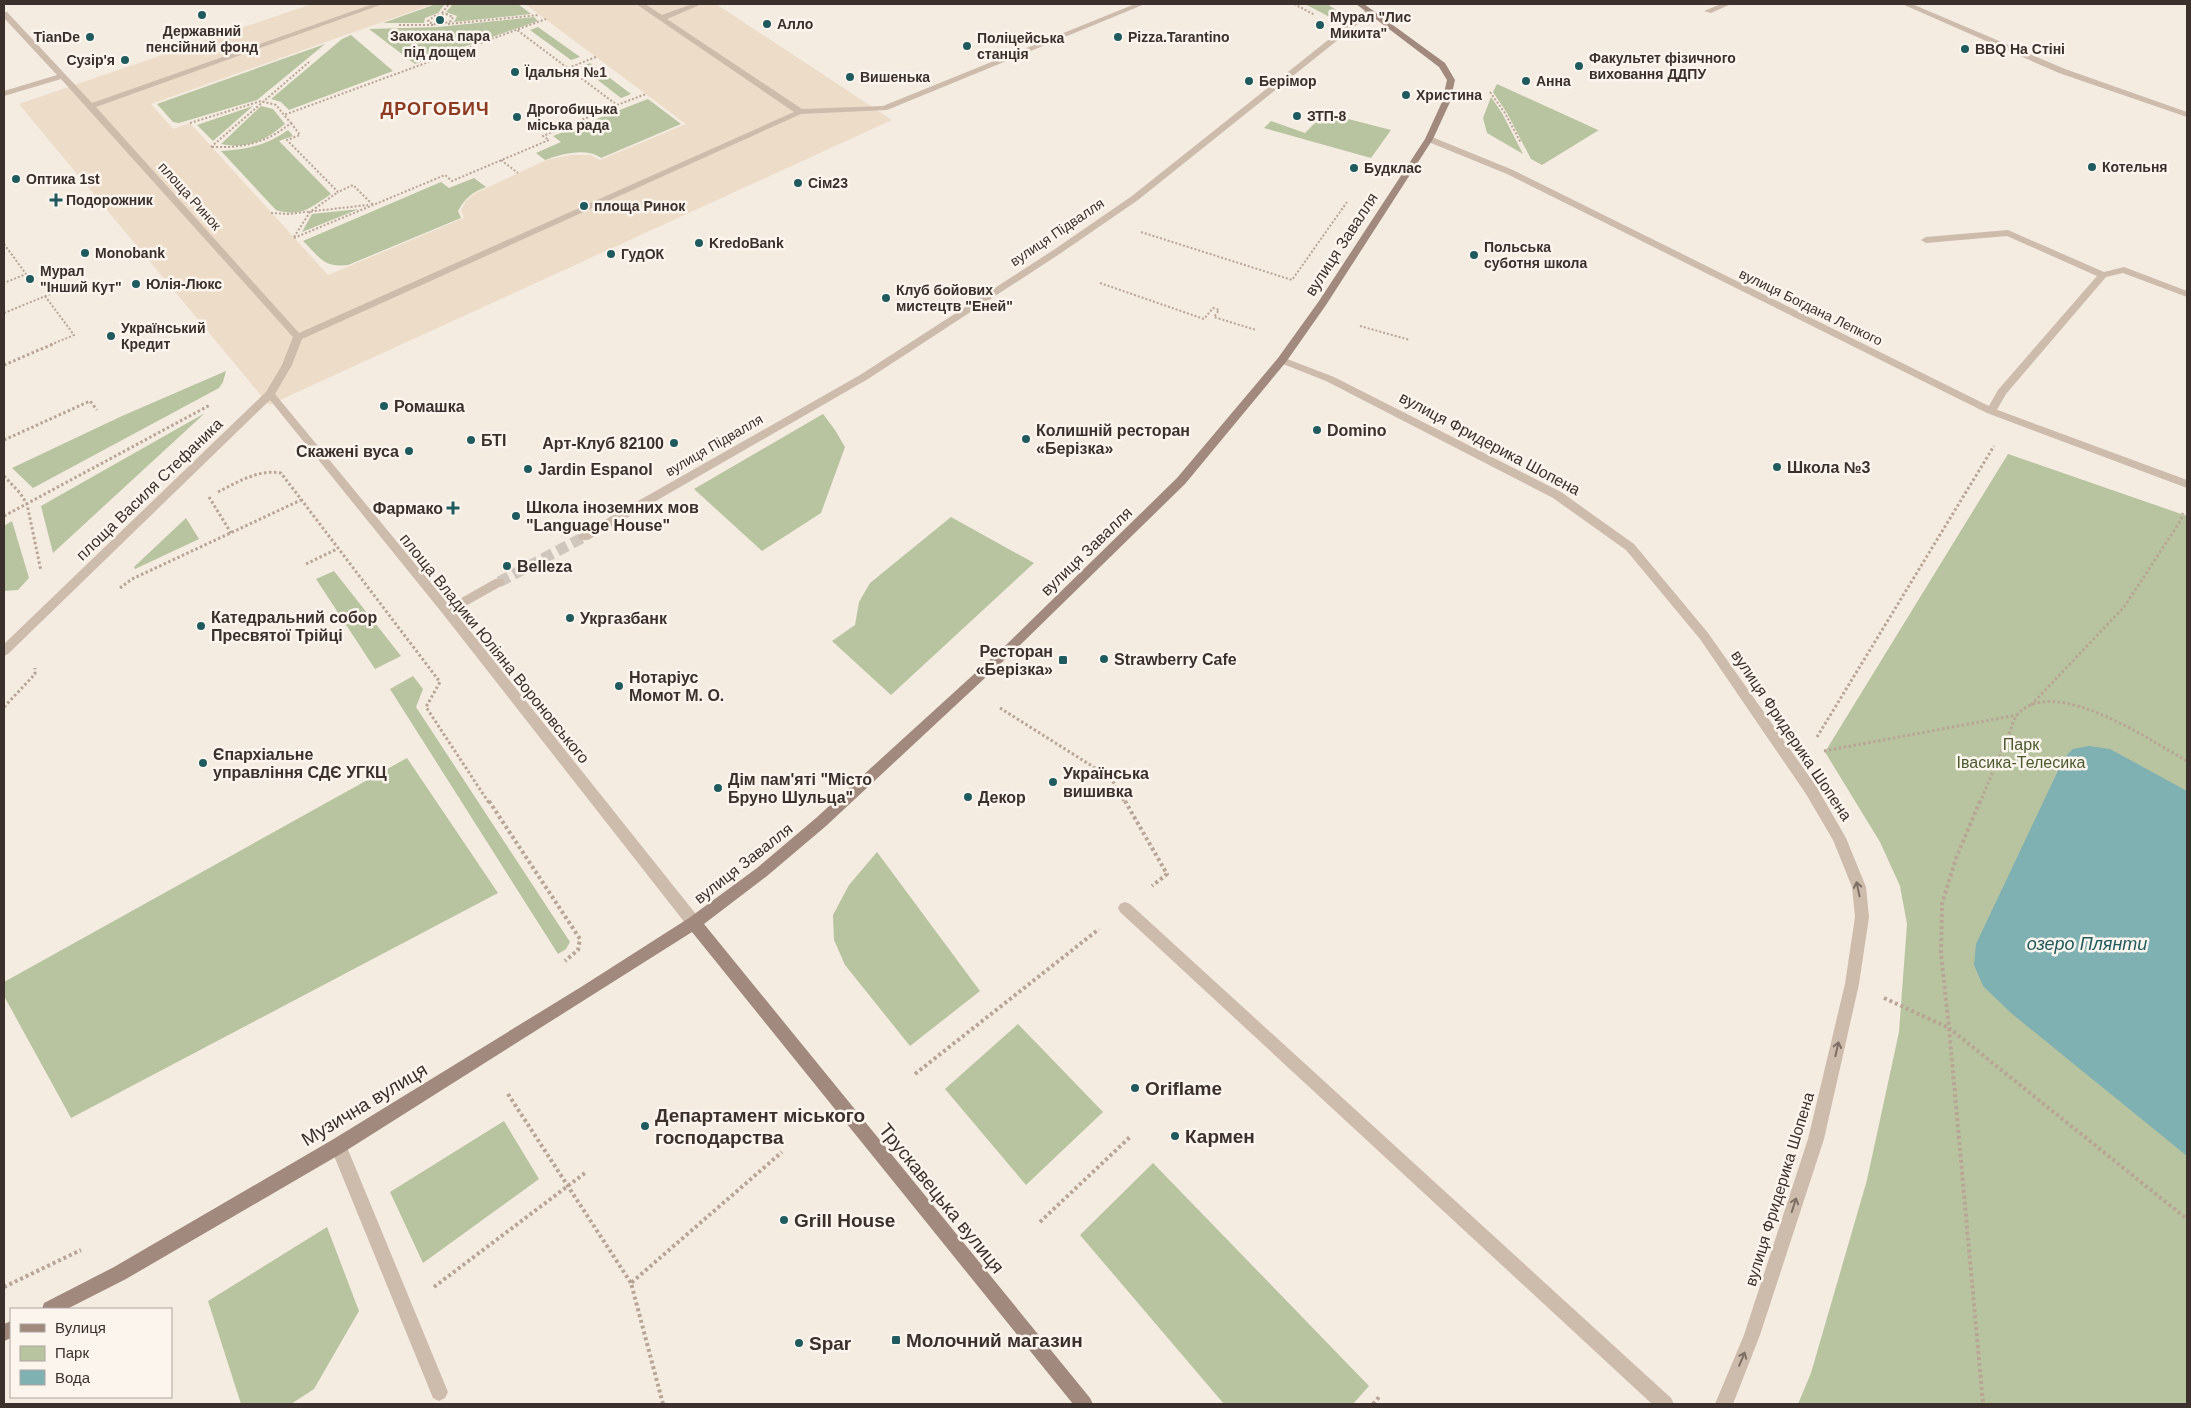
<svg xmlns="http://www.w3.org/2000/svg" width="2191" height="1408" font-family="Arial,sans-serif">
<rect width="100%" height="100%" fill="#f4ebe1"/>
<path fill="#b8c4a0" d="M436,4h9l-7,9 -13,5 -1,5h-41z
M453,4h65l13,10 -77,8 3,-6 -11,-4z
M1305,4h22l20,13 -8,5z
M534,17l4,4 -123,43 -46,-35 69,-2z
M538,27l42,30 -9,3 -41,-30z
M351,35l42,36 -104,39 -8,-8 -10,-3 71,-60z
M325,44l-68,56 -78,23 -6,-1 -16,-18z
M590,63l41,31 -10,4 -40,-31z
M1497,84l101,46h1l-57,35 -11,-6 -24,-46 -14,-21z
M1491,97l11,16 21,41 -36,-21 -4,-15z
M648,99l33,25 -80,34c-15,-11 -40,-4 -56,2l-9,-7 25,-11 -8,-6z
M253,106l-40,35 -16,-16z
M261,106l12,3 12,15c-21,17 -36,25 -64,20z
M1325,113l66,17 -20,28 -107,-30 7,-7 34,12z
M288,130l5,6 -14,5 52,53c-19,13 -31,24 -55,16l-55,-59c26,-2 45,-5 67,-21z
M474,178l12,9c-13,5 -21,11 -28,24l3,7 -113,47c-25,3 -28,-8 -45,-24l138,-59 8,6z
M359,209l-57,23 10,-18z
M226,371l-3,11 -4,6 -186,100 -21,-20 110,-52z
M205,413l-152,140 -12,-47z
M823,414l12,16 10,17 -24,66 -59,38 -68,-62z
M2008,454l179,62v888h-389l13,-31 56,-193 32,-148 8,-108 -7,-38 -20,-44 -55,-90z
M951,517l83,46 -143,132 -59,-54 23,-16 4,-23 11,-19z
M186,518l13,21 -64,30 -1,-2z
M12,521l17,57 -11,12 -14,1v-65z
M334,571l67,85 -26,13 -59,-90z
M413,676l10,13 -7,18 154,235 -4,7 -8,5 -168,-265z
M407,758l91,135 -427,225 -67,-122v-14z
M877,852l103,139 -70,55 -65,-81 -11,-25 -1,-25 16,-30z
M1018,1024l85,88 -77,73 -81,-96z
M504,1121l35,58 -116,84 -33,-71z
M1153,1163l216,223 -16,18h-129l-144,-169z
M327,1227l32,84 -45,78 -23,15h-50l-33,-103z"/>
<path fill="#ecdcc8" d="M312,4h121l-282,100 22,25 17,-6 138,152 136,-57 -3,-8 5,-9 10,-8 70,-33 25,-5h19l10,5 86,-36 -161,-120h191l176,116 -623,285 -250,-301z"/>
<path fill="#7fb0b2" d="M2089,746l21,3 77,42v365l-176,-143 -28,-27 -9,-21 2,-21 88,-186 9,-9z"/>
<g fill="none" stroke-linecap="round" stroke-linejoin="round">
<path stroke="#cfc6bd" stroke-width="11" stroke-dasharray="11 5.5" stroke-linecap="butt" d="M499,582l85,-45"/>
<path stroke="#b9a596" stroke-width="2" stroke-dasharray="2 2" stroke-linecap="butt" d="M1294,4l21,11
M442,13l7,-9
M446,14l7,3 -2,4c-9,3 -15,6 -23,0l8,-6z
M448,24l91,-9
M399,25h34
M568,68l28,-11
M1490,92l15,21 16,30
M617,105l29,-11
M190,123l71,-22 15,4 8,10 262,-96
M291,123l9,12 -13,5 51,52 15,-7 20,20
M211,147l98,-85
M212,147c32,1 54,-4 79,-24l-7,-8
M501,160l17,13
M271,213l17,1 80,-9
M1141,232l151,48 55,-78
M294,237l16,-25 28,-20
M294,238l151,-63 7,6 97,-41 -6,-4 74,-31 -100,-75
M4,244l22,30 -22,9
M1100,283l104,36 9,-11 6,2 -5,7 42,13
M45,296l29,39 -24,10
M4,313l71,-29
M1360,326l50,14"/>
<path stroke="#b9a596" stroke-width="3" stroke-dasharray="2.5 2.5" stroke-linecap="butt" d="M4,365l49,-21
M4,440l86,-39 7,9
M4,476l16,17 7,11 14,67
M218,492c20,-10 40,-23 63,-19l159,209 -14,25 63,96
M209,497l22,36
M4,516l206,-111
M306,564l31,-15
M120,588l12,-9 169,-79
M2031,705l93,-98 57,-87 2,-7
M4,707l31,-33v-6
M1000,708l111,70 14,25
M1817,737l177,-291
M1824,751l193,-36
M1980,803c9,-23 19,-45 28,-67 3,-6 5,-16 9,-21 36,-42 134,26 170,46"/>
<path stroke="#b9a596" stroke-width="4" stroke-dasharray="3 3" stroke-linecap="butt" d="M489,801l91,138 -2,11 -13,11
M1125,801l42,73 -15,12
M1980,801l-24,57 -14,46 -1,49 8,75 238,191
M1884,998l65,30 34,376
M915,1074l184,-145
M508,1094l123,189
M1040,1222l91,-86
M4,1287l77,-37
M434,1287l151,-114
M663,1404l-32,-121 151,-131
M1373,1404l7,-8"/>
<path fill="#cdbbac" fill-rule="evenodd" d="M1721,4h10l-20,9 -7,-2z
M2008,230l96,42 20,-5 63,24v6l-64,-24 -17,4 -100,117 -11,19h-8l-1,-2 12,-21 99,-114 -90,-40 -81,7 -5,-3 5,-3z
M1125,902l5,2 541,494 3,6h-22l-532,-492 -2,-4 2,-4z
M338,1138l6,2 104,252 -3,6 -6,3 -6,-3 -103,-252 2,-6z"/>
<path fill="#cdbbac" fill-rule="evenodd" d="M373,4h10l-287,103 203,226 495,-221 -158,-108h9l17,11 30,-11h10l-35,15 135,90 81,-3 252,-102h10l-258,106 -86,4 -499,225 -10,26 -17,29 174,211 46,-26h8l2,3 -2,3 -48,27 244,306 2,5 -2,5 -5,1 -5,-1 -246,-314 -173,-214 -262,254 -4,2v-12l262,-252 16,-27 11,-28 -232,-258 -57,17v-5l53,-16 -53,-57v-6h3l85,91z
M1902,4h10l153,65 122,43v5l-128,-44z
M1367,9l7,2 -236,189 -77,53 -193,126 -280,161h-8l-2,-3 2,-3 280,-159 195,-126 77,-53z
M1426,137h6l81,33 482,239 192,71v8l-200,-75 -480,-239 -81,-33z
M1282,357l52,20 227,115 73,52 74,89 108,153 30,52 20,49 3,30 -10,67 -35,155 -64,196 -27,69h-18l29,-69 64,-196 37,-155 10,-67 -3,-30 -19,-47 -27,-46 -106,-155 -74,-89 -73,-52 -227,-117 -48,-19 -1,-2z"/>
<path fill="#a18a7d" fill-rule="evenodd" d="M1356,4h8l81,59 10,17 -5,22 -17,37 -107,166 -40,57 -101,122 -171,167 -188,175 -59,50 -63,48 386,474 3,6h-20l-381,-472 -348,220 -218,127 -59,30h-25l2,-6 70,-36 218,-127 249,-153 108,-69 68,-50 59,-50 190,-173 171,-167 101,-120 41,-57 106,-162 17,-37 5,-22 -8,-13z
M11,1321v17l-7,3v-17z"/>
</g>
<defs><path id="oneway-shaft" d="M-6 0H5M1.5-3L5.5 0L1.5 3" fill="none" stroke-width="1.6" stroke-linecap="round" stroke-linejoin="round" transform="scale(1.25)"/></defs>
<g stroke="#7d6f65">
<use href="#oneway-shaft" transform="translate(1858 889) rotate(-102)"/>
<use href="#oneway-shaft" transform="translate(1837 1049) rotate(-77)"/>
<use href="#oneway-shaft" transform="translate(1794 1205) rotate(-72)"/>
<use href="#oneway-shaft" transform="translate(1742 1359) rotate(-67)"/>
</g>
<g fill="#1f5a5e" stroke="#fbf5ee" stroke-width="2">
<circle cx="202" cy="15" r="5"/>
<circle cx="440" cy="20" r="5"/>
<circle cx="767" cy="24" r="5"/>
<circle cx="1320" cy="25" r="5"/>
<circle cx="90" cy="37" r="5"/>
<circle cx="1118" cy="37" r="5"/>
<circle cx="967" cy="46" r="5"/>
<circle cx="1965" cy="49" r="5"/>
<circle cx="125" cy="60" r="5"/>
<circle cx="1579" cy="66" r="5"/>
<circle cx="515" cy="72" r="5"/>
<circle cx="850" cy="77" r="5"/>
<circle cx="1249" cy="81" r="5"/>
<circle cx="1526" cy="81" r="5"/>
<circle cx="1406" cy="95" r="5"/>
<circle cx="1297" cy="116" r="5"/>
<circle cx="517" cy="117" r="5"/>
<circle cx="2092" cy="167" r="5"/>
<circle cx="1354" cy="168" r="5"/>
<circle cx="16" cy="179" r="5"/>
<circle cx="798" cy="183" r="5"/>
<path d="M53.5 192.5h5v5h5v5h-5v5h-5v-5h-5v-5h5z"/>
<circle cx="584" cy="206" r="5"/>
<circle cx="699" cy="243" r="5"/>
<circle cx="85" cy="253" r="5"/>
<circle cx="611" cy="254" r="5"/>
<circle cx="1474" cy="255" r="5"/>
<circle cx="30" cy="279" r="5"/>
<circle cx="136" cy="284" r="5"/>
<circle cx="886" cy="298" r="5"/>
<circle cx="111" cy="336" r="5"/>
<circle cx="384" cy="406" r="5"/>
<circle cx="1317" cy="430" r="5"/>
<circle cx="1026" cy="439" r="5"/>
<circle cx="471" cy="440" r="5"/>
<circle cx="674" cy="443" r="5"/>
<circle cx="409" cy="451" r="5"/>
<circle cx="1777" cy="467" r="5"/>
<circle cx="528" cy="469" r="5"/>
<path d="M450.5 500.5h5v5h5v5h-5v5h-5v-5h-5v-5h5z"/>
<circle cx="516" cy="516" r="5"/>
<circle cx="507" cy="566" r="5"/>
<circle cx="570" cy="618" r="5"/>
<circle cx="201" cy="626" r="5"/>
<circle cx="1104" cy="659" r="5"/>
<rect x="1058" y="655" width="10" height="10" rx="2.5"/>
<circle cx="619" cy="686" r="5"/>
<circle cx="203" cy="763" r="5"/>
<circle cx="1053" cy="782" r="5"/>
<circle cx="718" cy="788" r="5"/>
<circle cx="968" cy="797" r="5"/>
<circle cx="1135" cy="1088" r="5"/>
<circle cx="645" cy="1126" r="5"/>
<circle cx="1175" cy="1136" r="5"/>
<circle cx="784" cy="1220" r="5"/>
<rect x="891" y="1335" width="10" height="10" rx="2.5"/>
<circle cx="799" cy="1343" r="5"/>
</g>
<g text-anchor="middle" stroke-width="5" stroke-linejoin="round" paint-order="stroke">
<g font-size="14" font-weight="bold" fill="#3b302b" stroke="#fbf5ee" text-anchor="start">
<text x="1330" y="22">Мурал "Лис<tspan x="1330" dy="16">Микита"</tspan></text>
<text x="777" y="29">Алло</text>
<text x="202" y="36" text-anchor="middle">Державний<tspan x="202" dy="16">пенсійний фонд</tspan></text>
<text x="440" y="41" text-anchor="middle">Закохана пара<tspan x="440" dy="16">під дощем</tspan></text>
<text x="80" y="42" text-anchor="end">TianDe</text>
<text x="1128" y="42">Pizza.Tarantino</text>
<text x="977" y="43">Поліцейська<tspan x="977" dy="16">станція</tspan></text>
<text x="1975" y="54">BBQ На Стіні</text>
<text x="1589" y="63">Факультет фізичного<tspan x="1589" dy="16">виховання ДДПУ</tspan></text>
<text x="115" y="65" text-anchor="end">Сузір'я</text>
<text x="525" y="77">Їдальня №1</text>
<text x="860" y="82">Вишенька</text>
<text x="1259" y="86">Берімор</text>
<text x="1536" y="86">Анна</text>
<text x="1416" y="100">Христина</text>
<text x="527" y="114">Дрогобицька<tspan x="527" dy="16">міська рада</tspan></text>
<text x="1307" y="121">ЗТП-8</text>
<text x="2102" y="172">Котельня</text>
<text x="1364" y="173">Будклас</text>
<text x="26" y="184">Оптика 1st</text>
<text x="808" y="188">Сім23</text>
<text x="66" y="205">Подорожник</text>
<text x="594" y="211">площа Ринок</text>
<text x="709" y="248">KredoBank</text>
<text x="1484" y="252">Польська<tspan x="1484" dy="16">суботня школа</tspan></text>
<text x="95" y="258">Monobank</text>
<text x="621" y="259">ГудОК</text>
<text x="40" y="276">Мурал<tspan x="40" dy="16">"Інший Кут"</tspan></text>
<text x="146" y="289">Юлія-Люкс</text>
<text x="896" y="295">Клуб бойових<tspan x="896" dy="16">мистецтв "Еней"</tspan></text>
<text x="121" y="333">Український<tspan x="121" dy="16">Кредит</tspan></text>
</g>
<g font-size="14" fill="#3b302b" stroke="#fbf5ee">
<text transform="translate(190 196) rotate(48)" y="5">площа Ринок</text>
<text transform="translate(1057 232) rotate(-34)" y="5">вулиця Підвалля</text>
<text transform="translate(1811 307) rotate(26)" y="5">вулиця Богдана Лепкого</text>
<text transform="translate(714 445) rotate(-30)" y="5">вулиця Підвалля</text>
</g>
<g font-size="16" fill="#3b302b" stroke="#fbf5ee">
<text transform="translate(1341 244) rotate(-57)" y="6">вулиця Завалля</text>
<text transform="translate(1490 443) rotate(28)" y="6">вулиця Фридерика Шопена</text>
<text transform="translate(149 489) rotate(-44)" y="6">площа Василя Стефаника</text>
<text transform="translate(1086 551) rotate(-44)" y="6">вулиця Завалля</text>
<text transform="translate(495 648) rotate(51)" y="6">площа Владики Юліяна Вороновського</text>
<text transform="translate(1792 735) rotate(56)" y="6">вулиця Фридерика Шопена</text>
<text transform="translate(743 863) rotate(-38)" y="6">вулиця Завалля</text>
<text transform="translate(1779 1189) rotate(-73)" y="6">вулиця Фридерика Шопена</text>
</g>
<g font-size="16" font-weight="bold" fill="#3b302b" stroke="#fbf5ee" text-anchor="start">
<text x="394" y="412">Ромашка</text>
<text x="1036" y="436">Колишній ресторан<tspan x="1036" dy="18">«Берізка»</tspan></text>
<text x="1327" y="436">Domino</text>
<text x="481" y="446">БТІ</text>
<text x="664" y="449" text-anchor="end">Арт-Клуб 82100</text>
<text x="399" y="457" text-anchor="end">Скажені вуса</text>
<text x="1787" y="473">Школа №3</text>
<text x="538" y="475">Jardin Espanol</text>
<text x="526" y="513">Школа іноземних мов<tspan x="526" dy="18">"Language House"</tspan></text>
<text x="443" y="514" text-anchor="end">Фармако</text>
<text x="517" y="572">Belleza</text>
<text x="211" y="623">Катедральний собор<tspan x="211" dy="18">Пресвятої Трійці</tspan></text>
<text x="580" y="624">Укргазбанк</text>
<text x="1053" y="657" text-anchor="end">Ресторан<tspan x="1053" dy="18">«Берізка»</tspan></text>
<text x="1114" y="665">Strawberry Cafe</text>
<text x="629" y="683">Нотаріус<tspan x="629" dy="18">Момот М. О.</tspan></text>
<text x="213" y="760">Єпархіальне<tspan x="213" dy="18">управління СДЄ УГКЦ</tspan></text>
<text x="1063" y="779">Українська<tspan x="1063" dy="18">вишивка</tspan></text>
<text x="728" y="785">Дім пам'яті "Місто<tspan x="728" dy="18">Бруно Шульца"</tspan></text>
<text x="978" y="803">Декор</text>
</g>
<g font-size="16" fill="#4a5a2e" stroke="#fbf5ee">
<text x="2021" y="750">Парк<tspan x="2021" dy="18">Івасика-Телесика</tspan></text>
</g>
<g font-size="18" font-weight="bold" letter-spacing="1" fill="#8c3b22" stroke="#fbf5ee">
<text x="435" y="115">ДРОГОБИЧ</text>
</g>
<g font-size="18" font-style="italic" fill="#1f5a5e" stroke="#fbf5ee">
<text x="2087" y="950">озеро Плянти</text>
</g>
<g font-size="19" font-weight="bold" fill="#3b302b" stroke="#fbf5ee" text-anchor="start">
<text x="1145" y="1095">Oriflame</text>
<text x="655" y="1122">Департамент міського<tspan x="655" dy="22">господарства</tspan></text>
<text x="1185" y="1143">Кармен</text>
<text x="794" y="1227">Grill House</text>
<text x="906" y="1347">Молочний магазин</text>
<text x="809" y="1350">Spar</text>
</g>
<g font-size="19" fill="#3b302b" stroke="#fbf5ee">
<text transform="translate(364 1104) rotate(-31)" y="7">Музична вулиця</text>
<text transform="translate(942 1198) rotate(51)" y="7">Трускавецька вулиця</text>
</g>
</g>
<rect width="2191" height="1408" fill="none" stroke="#3b302b" stroke-width="10"/>
<rect x="10" y="1308" width="162" height="90" fill="#fbf5ee" stroke="#aea6a0"/>
<rect x="20" y="1324" width="25" height="8" fill="#a18a7d" stroke="#aea6a0"/>
<text x="55" y="1333" font-size="15" fill="#3b302b">Вулиця</text>
<rect x="20" y="1346" width="25" height="15" fill="#b8c4a0" stroke="#aea6a0"/>
<text x="55" y="1358" font-size="15" fill="#3b302b">Парк</text>
<rect x="20" y="1370" width="25" height="15" fill="#7fb0b2" stroke="#aea6a0"/>
<text x="55" y="1383" font-size="15" fill="#3b302b">Вода</text>
</svg>
